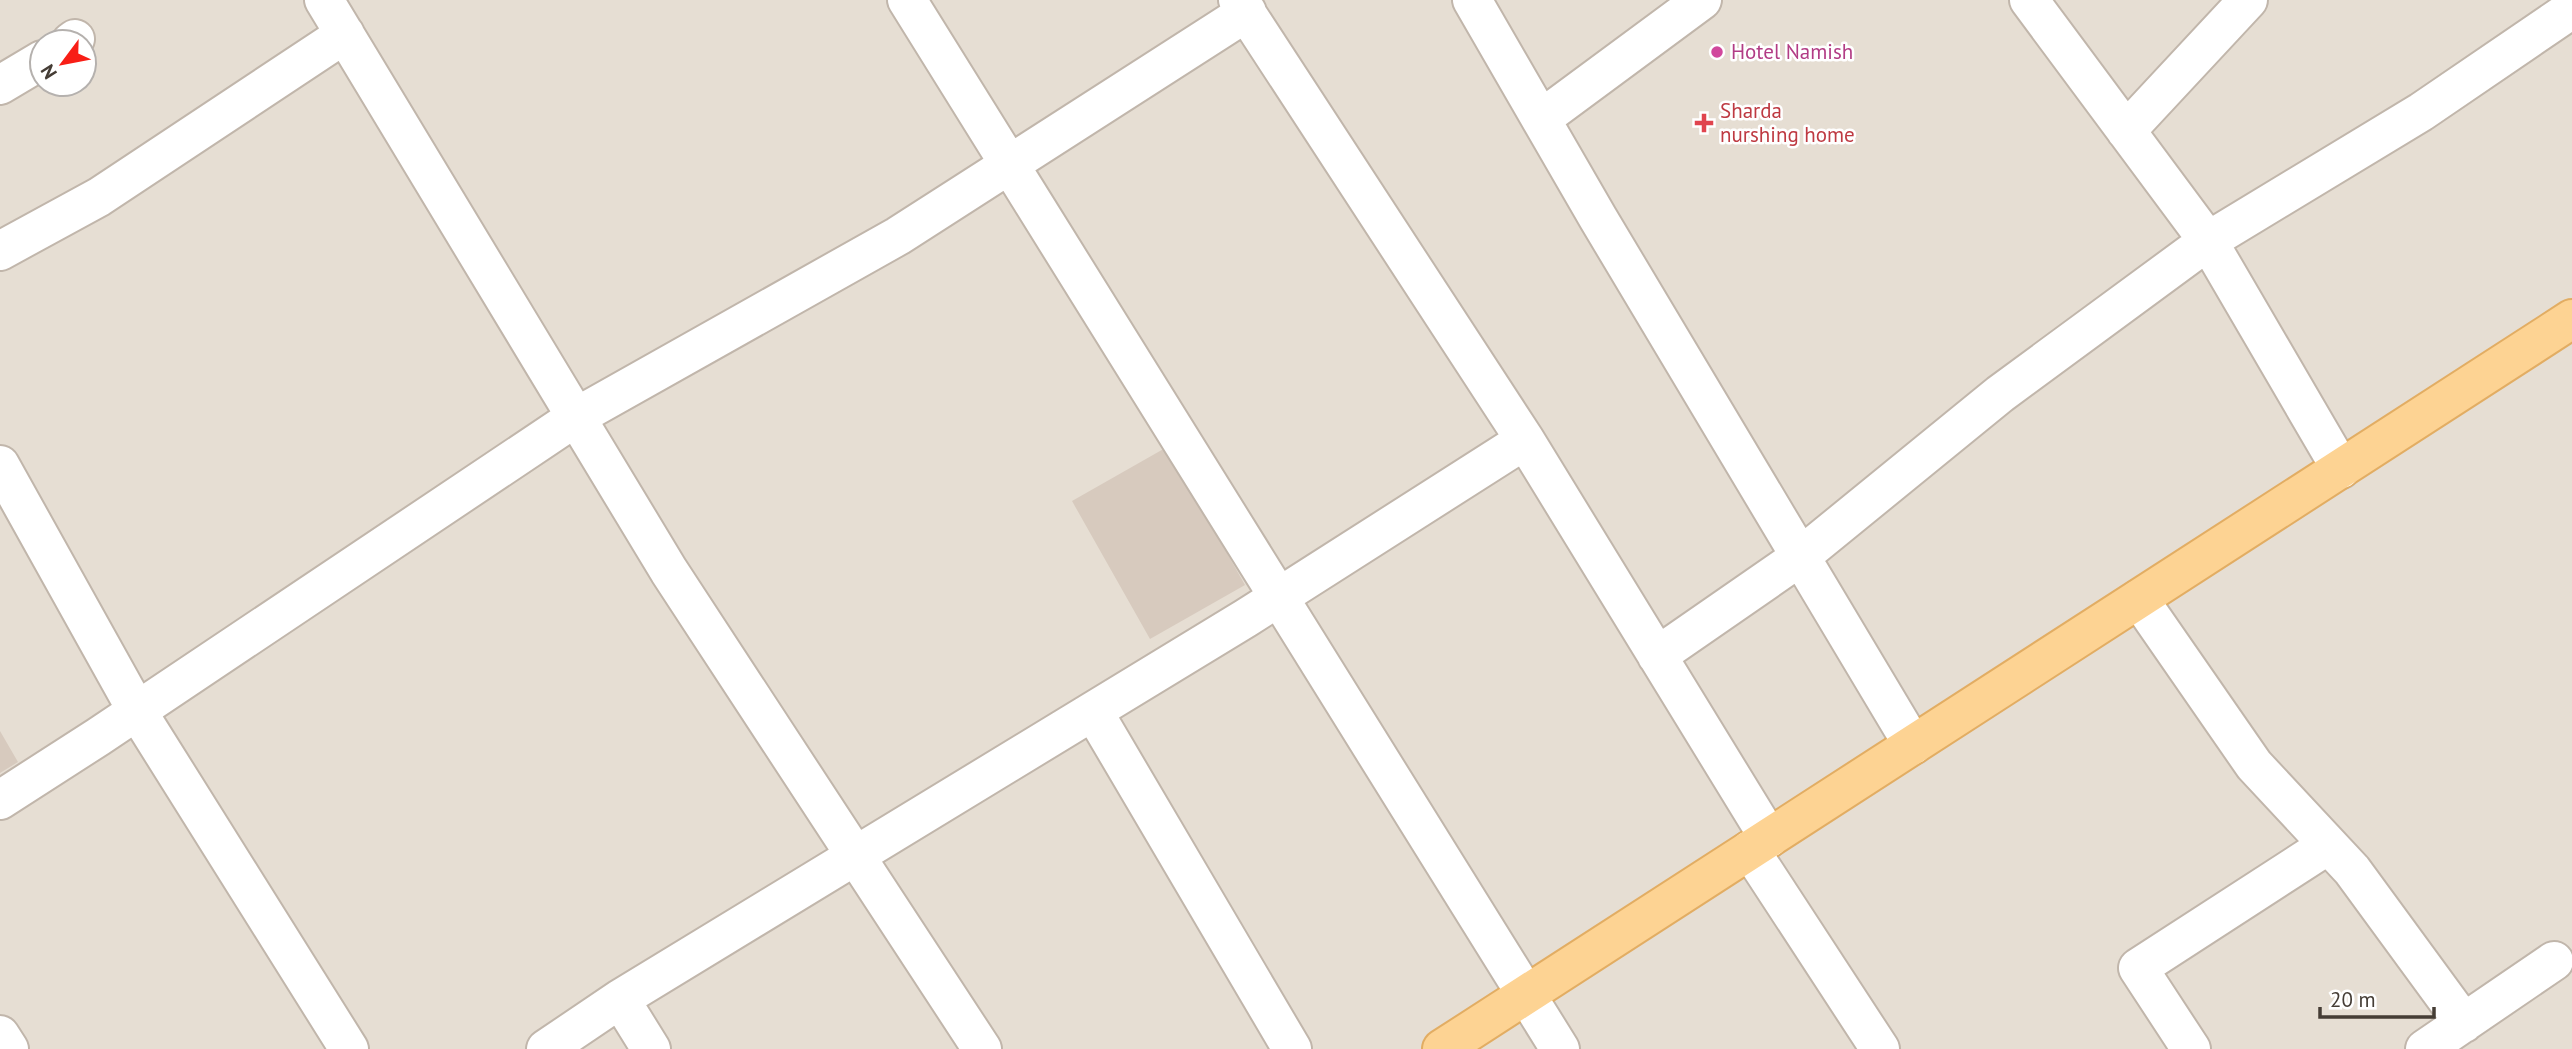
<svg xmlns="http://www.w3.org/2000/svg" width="2572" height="1049" font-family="'PT Sans',sans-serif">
<rect width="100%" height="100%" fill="#f2ede5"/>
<path fill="#e6ded3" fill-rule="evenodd" d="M0,0h2572v1049h-2572zM42,42h42v42h-42z"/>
<path fill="#d7cabe" d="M1167,447l78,138 -95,54 -78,-138z
M0,731l18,31 -18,11z"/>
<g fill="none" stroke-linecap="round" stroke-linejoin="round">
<g stroke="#c1b6ab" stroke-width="42">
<path id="minor" d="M324,0l345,571 313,478
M907,0l653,1049
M1238,0l287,440 244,398
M1472,0l126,218 315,527
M2029,0l179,241 133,228
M71,42l4,-3
M0,85l42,-25
M1541,119l161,-119
M2126,131l122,-131
M0,251l99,-54 246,-163
M0,465l137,246 212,338
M2139,599l115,166 98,105 112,153
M1657,656l143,-99 200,-163 208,-153 213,-129 151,-103
M1093,711l199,338
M0,800l98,-63 478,-320 322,-181 349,-224
M1750,850l130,199
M620,999l31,50
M0,1035l9,14
M546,1049l74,-50 626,-381 279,-178
M2191,1049l-53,-81 190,-123
M2425,1049l129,-88"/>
</g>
<g stroke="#e2ad63" stroke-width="42">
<path id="major" d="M1442,1049l1130,-730"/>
</g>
<use href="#minor" stroke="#fff" stroke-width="38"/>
<use href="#major" stroke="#fdd393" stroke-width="38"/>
</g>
<circle fill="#d1479c" stroke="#fff" stroke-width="2.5" cx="1717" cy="52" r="7"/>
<path fill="#e0444e" stroke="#fff" stroke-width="2.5" d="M1700.5 112.5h7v7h7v7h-7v7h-7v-7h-7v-7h7z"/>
<g text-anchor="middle" stroke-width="5" stroke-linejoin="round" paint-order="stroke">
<g font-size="21" fill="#b23c85" stroke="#fff" text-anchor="start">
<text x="1731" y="59">Hotel Namish</text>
</g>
<g font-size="21" fill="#be3a42" stroke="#fff" text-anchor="start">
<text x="1720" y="118">Sharda<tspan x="1720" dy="24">nurshing home</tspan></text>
</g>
</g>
<g transform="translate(63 63) rotate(238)"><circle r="33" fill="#ffffff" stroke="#b5b1ae" stroke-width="2"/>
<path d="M0-5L12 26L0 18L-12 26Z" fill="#f81e16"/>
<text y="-10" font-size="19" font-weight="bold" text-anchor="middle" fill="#453d35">N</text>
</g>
<path d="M2320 1007v10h114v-10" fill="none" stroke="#453d35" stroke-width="3.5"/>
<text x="2330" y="1007" font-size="21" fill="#453d35" stroke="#ffffff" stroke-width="5" paint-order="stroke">20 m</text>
</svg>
